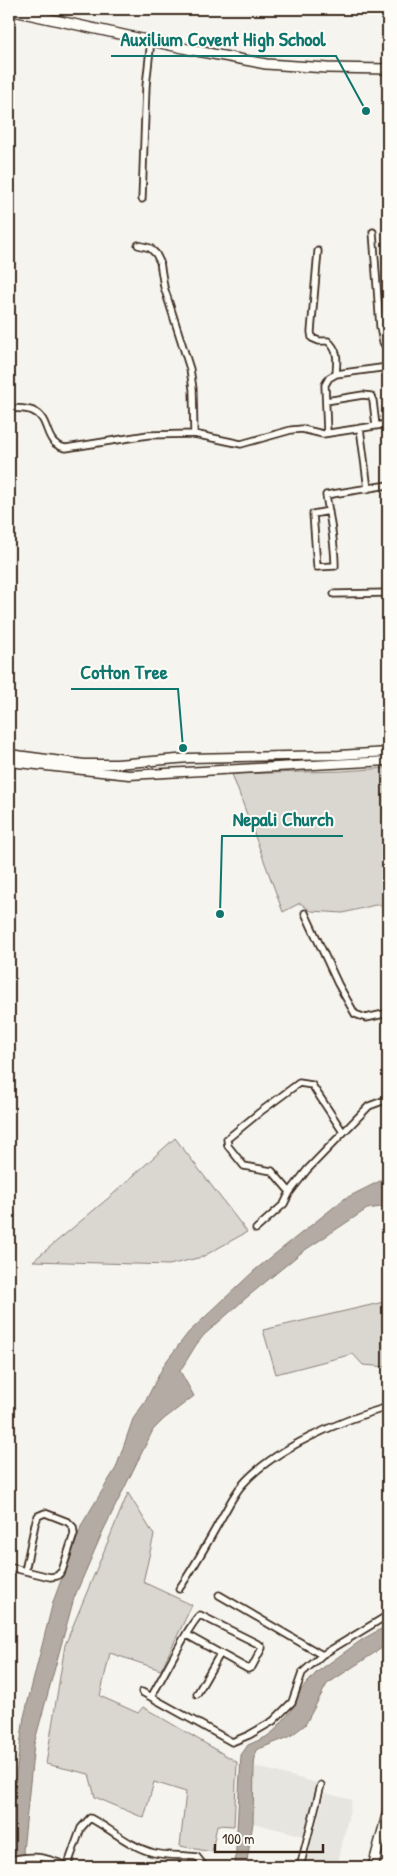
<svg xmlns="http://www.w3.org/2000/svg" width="397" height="1876" font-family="'Patrick Hand',sans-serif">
<rect width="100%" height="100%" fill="#f5f4ee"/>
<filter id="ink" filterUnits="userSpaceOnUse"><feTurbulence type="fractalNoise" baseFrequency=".02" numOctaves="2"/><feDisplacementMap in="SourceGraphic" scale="10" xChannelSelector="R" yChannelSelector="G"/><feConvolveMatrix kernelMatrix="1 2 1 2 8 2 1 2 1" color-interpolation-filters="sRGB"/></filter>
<g filter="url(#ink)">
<path fill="#e7e5df" d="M254,1766l63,17 -13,53 -51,-13z
M325,1793l27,7 -15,67h-32z"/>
<path fill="#dad6d0" stroke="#8a8077" d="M388,768v142l-9,-6 -36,9 -32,-2 -11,-8 -17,9 -51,-138 110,-3z
M175,1138l72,94 -45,25 -33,8 -136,-4 79,-66z
M384,1302h4v65l-25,-2 -10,-11 -77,20 -13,-44z
M128,1493l26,42 -11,47 49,23 -31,65 -51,-17 -10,43 38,17 5,-6 94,55 -3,64 -17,-1 -5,27 -32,-6 6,-54 -32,-10 -10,36 -49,-21 -6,-23 -43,-10 19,-119z"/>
<path fill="#b4aca4" stroke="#84786e" d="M388,1177v29l-21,3 -65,43 -56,46 -42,37 -8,10 -16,26 14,25 -30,23 -11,11 -50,101 -29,67 -40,146 -11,107 3,11 22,3 4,2h-37l-3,-13v-52l12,-85 29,-115 29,-78 34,-56 17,-49 12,-17 20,-39 23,-30 67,-63 89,-71z
M388,1625v19l-61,40 -22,41 -16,12 -33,13 -2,16 -1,57 -7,44h-11l6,-112 7,-10 18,-8 8,-6 17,-20 9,-20 17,-19 46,-33z"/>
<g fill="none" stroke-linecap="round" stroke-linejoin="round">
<g stroke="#3b2a1e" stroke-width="9">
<path id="minor" d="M142,199l4,-113 5,-46
M373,232l7,95 3,15 5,8
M138,245l12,3 6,6 4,8 4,25 26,82 3,20 1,45
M318,251l-7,81 1,6 7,3h9c11,10 9,19 8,33
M326,401l37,-6 8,1 2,5 3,25
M9,408c8,1 17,0 24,3 19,8 9,33 33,37l82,-13 46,-1 47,10 50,-14 11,-1 21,5 65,-10
M360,428l8,61
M327,433l-2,-48 4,-7 7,-4 52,-7
M329,511l-16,3 4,53 18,-1c0,-24 -5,-47 -9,-71l62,-10
M334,594l54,-1
M305,913l33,71 17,30 11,4 22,-5
M290,1192l-18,-21 -28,-5 -16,-20 -1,-7 33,-27 39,-29 13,2 31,47
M256,1229l28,-25 6,-12 17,-22 62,-64 19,-7
M9,1567l41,10 7,-1 5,-5 12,-37 -1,-7 -5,-5 -23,-9 -7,3 -3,8 -10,47
M179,1589c16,-23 29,-47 43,-72 6,-10 12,-23 20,-32 32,-37 100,-65 146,-78
M219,1595l103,60 66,-40
M142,1692l90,50 17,-7 24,-14 19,-19 10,-29 20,-18
M197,1694l23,-40
M151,1697c9,-14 39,-75 49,-82l60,30 2,3 -10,19 -4,2 -61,-34
M9,1860c24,-5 36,-4 59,7
M67,1867l14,-39 9,-10c21,11 40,29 64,35 13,3 29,2 43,4l8,10
M300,1867l21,-82"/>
</g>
<g stroke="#3b2a1e" stroke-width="11">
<path id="tertiary" d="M9,754l75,10h33l72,-6 150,-3 49,-3
M9,762l120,13 259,-14"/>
</g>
<g stroke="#3b2a1e" stroke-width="12">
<path id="secondary" d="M9,10l188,41 69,13 61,4 61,1
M373,1867l15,-56"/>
</g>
<use href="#minor" stroke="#fdfcf7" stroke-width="5.5"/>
<use href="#tertiary" stroke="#fdfcf7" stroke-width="8"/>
<use href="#secondary" stroke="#fdfcf7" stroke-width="9"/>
</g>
</g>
<path fill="none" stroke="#0f766e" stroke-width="2" d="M366 111L336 56H111M183 748L178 689H71M220 914L222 836H343"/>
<g fill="#0f766e" stroke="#fdfcf7" stroke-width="2">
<circle cx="366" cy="111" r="5"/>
<circle cx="183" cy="748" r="5"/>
<circle cx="220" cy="914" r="5"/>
</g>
<g font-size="20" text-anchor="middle" font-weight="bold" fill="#0f766e" stroke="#fdfcf7" stroke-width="4" stroke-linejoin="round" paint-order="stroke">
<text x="223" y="46">Auxilium Covent High School</text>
<text x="124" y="679">Cotton Tree</text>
<text x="283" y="826">Nepali Church</text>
</g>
<rect width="397" height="1876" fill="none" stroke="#fdfcf7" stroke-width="30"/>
<rect x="15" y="15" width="367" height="1846" fill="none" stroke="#3b2a1e" stroke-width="2" filter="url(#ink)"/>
<path d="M215 1844v8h108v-8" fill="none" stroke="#3b2a1e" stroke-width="2.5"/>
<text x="222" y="1844" font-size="15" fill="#3b2a1e" stroke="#fdfcf7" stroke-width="4" paint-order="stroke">100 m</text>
</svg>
